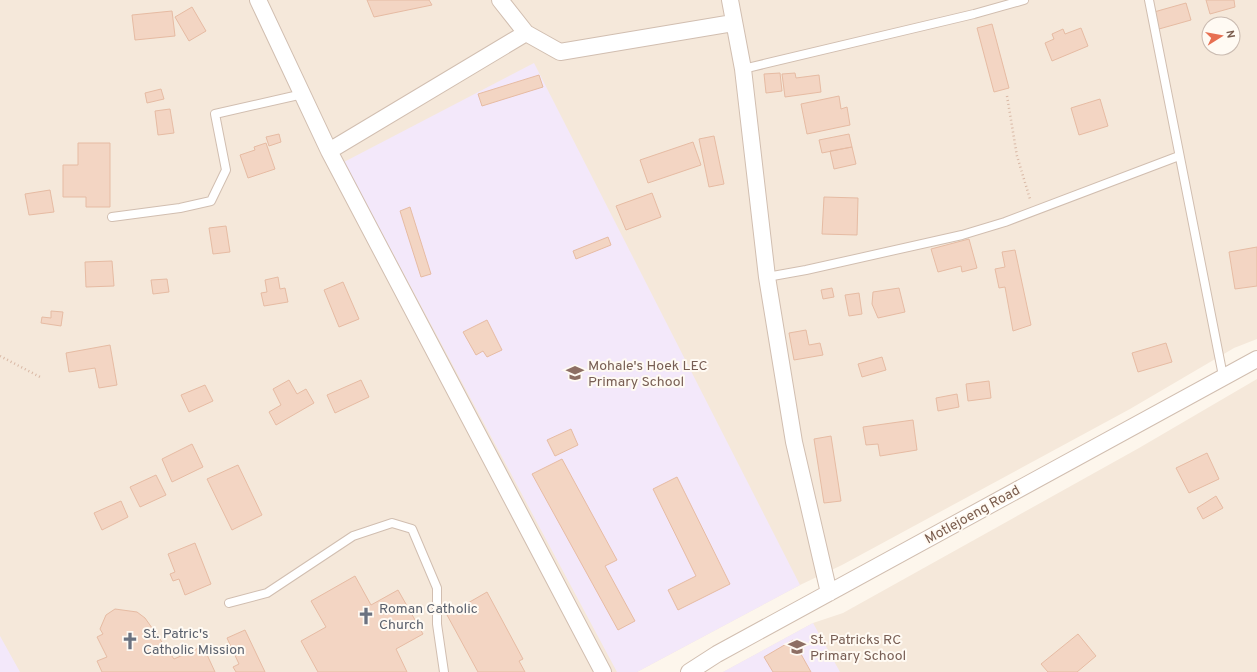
<svg xmlns="http://www.w3.org/2000/svg" width="1257" height="672" font-family="Overpass,sans-serif">
<rect width="100%" height="100%" fill="#fdf6ec"/>
<path fill="#f5e8da" fill-rule="evenodd" d="M0,0h1257v339l-23,9 -104,61 -288,156 -42,20 -163,87h-637zM1209,24h24v24h-24z
M1257,379v293h-534l90,-49 30,-10 296,-165z"/>
<path fill="#f3e8fa" d="M534,63l266,522 -163,87h-20l-273,-510z
M813,623l27,49h-117z
M0,636l20,36h-20z"/>
<path fill="#f3d5c3" stroke="#e6bba3" d="M367,0h62l3,5 -58,12z
M1206,0h28l1,7 -25,7z
M1186,3l5,17 -32,9 -5,-17z
M192,7l14,24 -17,10 -14,-24z
M172,11l3,25 -40,4 -3,-25z
M992,24l17,64 -15,4 -17,-64z
M1081,28l7,18 -36,15 -7,-18 9,-4 -2,-5 11,-5 2,5z
M780,73l2,18 -16,2 -2,-19z
M795,73l1,5 23,-3 2,17 -36,5 -3,-23z
M539,75l4,12 -61,19 -4,-12z
M161,89l3,10 -17,4 -2,-10z
M839,96l2,13 6,-2 3,18 -43,9 -6,-30z
M1100,99l8,27 -29,9 -8,-27z
M170,109l4,24 -16,2 -3,-24z
M279,134l2,8 -12,4 -3,-9z
M849,134l3,13 -30,6 -3,-13z
M714,136l10,48 -15,3 -10,-48z
M693,142l8,23 -53,18 -8,-23z
M78,143h32v64h-24v-10h-23v-32h15z
M266,143l9,26 -27,9 -8,-23 15,-5 -1,-3z
M852,147l4,17 -22,5 -4,-18z
M50,190l4,22 -25,3 -4,-21z
M652,193l9,24 -35,13 -10,-24z
M824,197l34,1 -1,37 -35,-1z
M410,207l21,67 -10,3 -21,-66z
M226,226l4,26 -17,2 -4,-26z
M608,237l3,8 -35,14 -3,-8z
M969,239l8,29 -15,4 -1,-6 -23,6 -7,-23z
M1257,247v39l-22,3 -6,-37z
M1015,250l16,75 -18,6 -8,-44 -6,1 -4,-19 10,-2 -3,-15z
M112,261l2,25 -28,1 -1,-25z
M278,277l2,12 5,-1 3,14 -24,4 -3,-13 6,-1 -2,-12z
M167,279l2,13 -16,2 -2,-14z
M343,282l16,37 -20,8 -15,-37z
M832,288l2,9 -11,2 -2,-9z
M899,288l6,24 -27,6 -6,-14 1,-12z
M859,293l3,21 -13,2 -4,-21z
M51,311l12,1 -2,14 -20,-3 1,-6 9,1z
M487,320l15,30 -15,7 -4,-6 -7,4 -13,-23z
M806,330l3,15 11,-2 3,12 -29,5 -5,-27z
M1166,343l6,19 -34,10 -6,-19z
M110,345l7,40 -18,3 -4,-20 -26,4 -3,-19z
M882,357l4,13 -24,7 -4,-13z
M289,380l8,14 9,-5 8,14 -38,22 -7,-13 12,-7 -8,-16z
M361,380l8,17 -34,16 -8,-18z
M989,381l2,17 -23,3 -2,-17z
M205,385l8,16 -24,11 -8,-17z
M957,394l2,13 -21,4 -2,-13z
M913,420l4,30 -37,6 -2,-12 -12,1 -3,-18z
M571,429l7,16 -23,11 -8,-16z
M831,436l10,65 -17,2 -10,-64z
M192,444l11,23 -31,15 -10,-23z
M1207,453l12,26 -30,14 -13,-25z
M562,459l55,101 -12,6 30,55 -17,9 -86,-156z
M238,465l24,50 -30,15 -25,-51z
M156,475l10,20 -26,12 -10,-20z
M677,477l53,107 -52,26 -10,-20 28,-14 -43,-87z
M1216,496l7,12 -20,11 -6,-11z
M121,501l7,16 -26,13 -8,-17z
M195,543l16,41 -26,11 -6,-16 -6,2 -3,-7 5,-2 -7,-18z
M355,576l16,29 27,-15 25,44 -27,15 11,23h-89l-17,-31 25,-14 -15,-26z
M487,592l36,67 -4,2 6,11h-47l-31,-57z
M115,609l22,3 8,6 29,41 29,-13 12,26h-113l-5,-11 10,-4 -10,-20 6,-3 -3,-5 6,-14z
M245,630l20,42h-29l-3,-5 6,-3 -12,-26z
M1078,634l18,22 -19,16h-29l-7,-8z
M793,640l18,32h-38l-9,-15z"/>
<g fill="none" stroke-linecap="round" stroke-linejoin="round">
<g stroke="#d1beb0" stroke-width="10">
<path id="service" d="M1149,0l74,376
M743,69l231,-55 50,-14
M112,217l68,-9 31,-7 15,-31 -11,-56 88,-20
M767,277l39,-7 156,-35 43,-13 174,-66
M229,603l38,-10 86,-57 39,-13 20,6 25,59v36l7,48"/>
</g>
<g stroke="#d1beb0" stroke-width="18">
<path id="minor" d="M258,0l71,151 274,521
M500,0l26,33 34,19 173,-29
M730,0l13,69 24,208 27,165 35,151
M329,151l197,-118
M689,672l28,-18 540,-295"/>
</g>
<path stroke="#d9b8a5" stroke-width="2.5" stroke-dasharray="1 3" stroke-linecap="butt" d="M1007,96l10,60 13,43
M0,356l42,22"/>
<use href="#service" stroke="#fff" stroke-width="8"/>
<use href="#minor" stroke="#fff" stroke-width="16"/>
</g>
<defs>
<g id="school-bare" transform="scale(1.38)"><path d="M0-5L7-2L0 1L-7-2ZM-4 1L0 2.5L4 1V4Q0 6-4 4Z" fill="#8d6e63" stroke="#fffaf3" stroke-width="2.5" paint-order="stroke"/></g>
<g id="church-bare" transform="scale(1.38)"><path d="M-1.2-6h2.4v3.5h3.3v2.4h-3.3V6h-2.4V-.1h-3.3v-2.4h3.3Z" fill="#6b7280" stroke="#fffaf3" stroke-width="2.5" paint-order="stroke"/></g>
</defs>
<g fill-rule="evenodd">
<use href="#school-bare" x="575" y="373"/>
<use href="#church-bare" x="366" y="616"/>
<use href="#church-bare" x="130" y="641"/>
<use href="#school-bare" x="797" y="647"/>
</g>
<g text-anchor="middle" stroke-width="4" stroke-linejoin="round" paint-order="stroke">
<g font-size="14" fill="#785e54" stroke="#fffaf3" text-anchor="start">
<text x="588" y="370">Mohale's Hoek LEC<tspan x="588" dy="16">Primary School</tspan></text>
<text x="810" y="644">St. Patricks RC<tspan x="810" dy="16">Primary School</tspan></text>
</g>
<g font-size="14" fill="#7a5c4d" stroke="#fffaf3">
<text transform="translate(972 514) rotate(-29)" y="5">Motlejoeng Road</text>
</g>
<g font-size="14" fill="#5b616d" stroke="#fffaf3" text-anchor="start">
<text x="379" y="613">Roman Catholic<tspan x="379" dy="16">Church</tspan></text>
<text x="143" y="638">St. Patric's<tspan x="143" dy="16">Catholic Mission</tspan></text>
</g>
</g>
<g transform="translate(1221 36) rotate(79)"><circle r="19" fill="#fffaf3" stroke="#cabbb1"/>
<path d="M0-3L7 15L0 10L-7 15Z" fill="#e76f51"/>
<text y="-6" font-size="11" font-weight="bold" text-anchor="middle" fill="#7a5c4d">N</text>
</g>
</svg>
